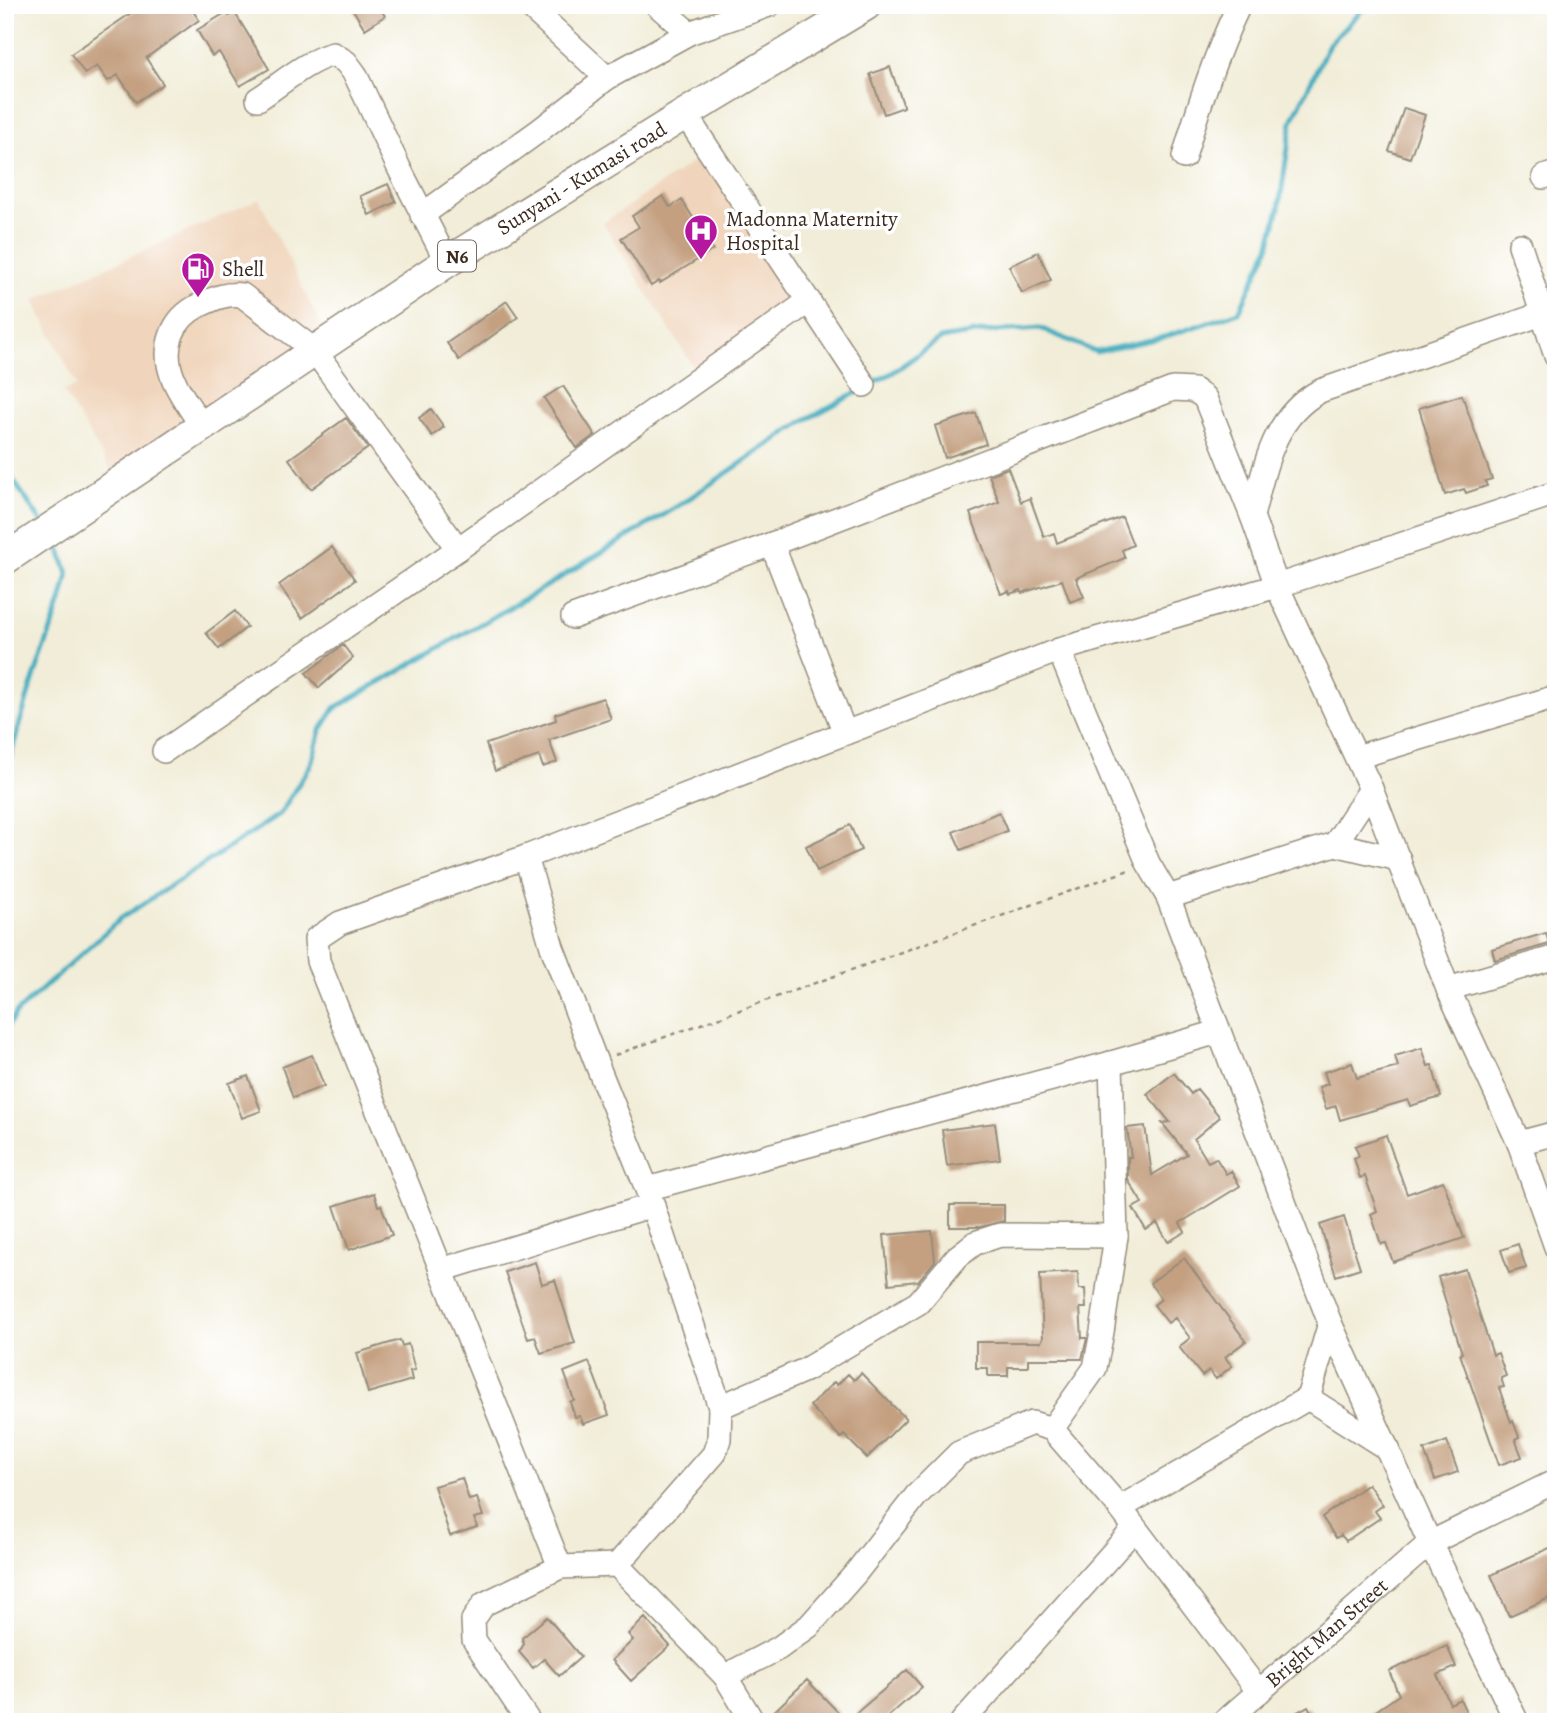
<svg xmlns="http://www.w3.org/2000/svg" width="1561" height="1727" font-family="Alegreya,serif">
<rect width="100%" height="100%" fill="#fff"/>
<filter id="ink" filterUnits="userSpaceOnUse"><feTurbulence type="fractalNoise" baseFrequency=".0143" numOctaves="2"/><feDisplacementMap in="SourceGraphic" scale="14" xChannelSelector="R" yChannelSelector="G"/><feConvolveMatrix kernelMatrix="1 2 1 2 8 2 1 2 1" color-interpolation-filters="sRGB"/></filter>
<filter id="wash" filterUnits="userSpaceOnUse"><feTurbulence type="fractalNoise" baseFrequency=".00686" numOctaves="4" result="noise"/><feDisplacementMap in="SourceGraphic" scale="28" xChannelSelector="R" yChannelSelector="G"/><feGaussianBlur stdDeviation="1.57" result="paint"/><feColorMatrix in="noise" values="0 0 0 0 0 0 0 0 0 0 0 0 0 0 0 0 0 1.4 0 .05"/><feComposite in="paint" operator="in"/></filter>
<g filter="url(#wash)">
<rect width="100%" height="100%" fill="#f1edd8"/>
<path fill="#f0d5bc" d="M705,154l95,144 -104,73 -93,-148z
M259,199l66,134 -212,140 -50,-82 14,-5 -43,-86z"/>
<g fill="none" stroke-linecap="round" stroke-linejoin="round">
<path stroke="#40acbf" stroke-width="5" d="M869,385l23,-12 48,-34 42,-7 58,-4 56,24 68,-15 75,-25 30,-65 10,-39 13,-87 37,-77 38,-39
M5,468l37,55
M5,774l25,-85 31,-87 7,-28 -9,-27 -7,-10
M5,1030l12,-18 103,-93 160,-105 31,-50 9,-33 15,-23 200,-115 143,-87 127,-86 56,-30"/>
</g>
<g id="blocks">
<path fill="#c4a081" d="M143,5h46l10,15 -53,38 17,26 -27,18 -18,-27 -10,6 -11,-15 -12,8 -14,-20z
M350,5h28l7,11 -20,13z
M227,12l2,4 6,-3 34,56 -29,17 -21,-34 -7,4 -15,-26z
M890,67l14,40 -20,7 -14,-40z
M1404,108l21,7 -15,43 -21,-7z
M388,184l8,18 -27,13 -9,-19z
M663,196l7,11 12,-7 31,50 -53,33 -1,-2 -8,5 -30,-48 18,-11 -7,-11z
M1038,252l13,28 -29,13 -13,-27z
M507,301l11,16 -59,43 -12,-17z
M563,386l32,49 -18,13 -33,-50z
M1462,395l30,84 -7,2 2,5 -21,7 -2,-4 -19,6 -26,-87z
M431,409l13,18 -12,9 -13,-18z
M976,413l10,31 -41,14 -10,-32z
M346,418l22,30 -57,41 -22,-30z
M1008,468l13,34 9,-4 14,39 10,-4 3,10 65,-26 11,28 -11,5 3,8 -49,20 8,19 -14,5 -8,-22 -40,13 -1,-3 -11,4 -1,-3 -8,3 -31,-81 29,-11 -10,-27z
M332,547l23,33 -53,38 -23,-33z
M235,611l12,16 -28,22 -13,-16z
M343,645l10,13 -34,30 -13,-15z
M603,698l8,21 -62,21 8,22 -14,5 -4,-11 -44,15 -9,-27 70,-24 -1,-6z
M999,812l8,19 -46,19 -8,-18z
M850,825l11,25 -44,21 -11,-25z
M1546,933l3,11 -54,16 -3,-11z
M1422,1048l6,18 4,-1 9,32 -31,9 -2,-6 -68,20 -4,-14 -10,3 -7,-22 9,-3 -4,-12 28,-9 5,15 41,-11 -3,-11z
M312,1055l12,31 -31,12 -11,-31z
M1174,1073l17,21 6,-5 23,28 -26,22 14,23 8,-4 10,16 5,-3 9,15 -60,37 5,9 -17,10 -11,-19 -11,7 -13,-22 9,-5 -14,-23v-23h3l-4,-29 18,-2 7,49 35,-21 -25,-31 8,-1 -23,-28z
M248,1076l13,35 -19,7 -13,-35z
M995,1123l5,36 -53,7 -5,-36z
M1386,1135l21,59 36,-13 21,57 -71,24 -7,-19 -5,1 -10,-30 6,-3 -12,-35 -5,2 -6,-20 5,-2 -4,-10z
M374,1193l4,13 3,-1 11,30 -43,15 -15,-44z
M950,1205h54v16l-24,6h-30z
M1344,1217l16,51 -24,8 -16,-51z
M932,1231l3,30 -17,20 -29,3 -5,-49z
M1518,1244l8,24 -17,5 -8,-23z
M1184,1258l62,83 -21,16 7,9 -16,13 -7,-9 -7,6 -23,-29 11,-9 -15,-20 -7,5 -14,-18 7,-6 -11,-16z
M535,1262l7,22 13,-4 20,63 -34,10 -6,-16 -7,2 -23,-67z
M1465,1269l28,86 5,-2 8,23 -5,2 3,9 -5,1 12,34 2,-1 6,16 -4,2 7,18 -23,8 -39,-111 2,-1 -24,-76z
M1078,1272l1,17h6l1,19h-6l2,30h5l-5,21h-54v8h-20v9h-20v-8h-12v-26h65l2,-4 -3,-64z
M400,1340l2,6 6,-2 7,26 -5,1 2,9 -44,13 -11,-40z
M589,1362l20,53 -26,9 -3,-8 -5,1 -5,-15 4,-2 -10,-28z
M861,1373l45,46 -39,39 -23,-23 -3,3 -31,-32 24,-24 3,3 11,-11 6,6z
M1447,1441l11,31 -23,8 -11,-30z
M462,1478l7,22 8,-2 6,18 -9,2 3,9 -27,9 -16,-50z
M1368,1484l15,21 -8,6 5,7 -34,23 -5,-6 -5,3 -14,-21z
M1556,1545v50l-47,21 -18,-41z
M547,1617l34,40 -22,19 -15,-17 -11,9 -14,-16 5,-8 -2,-6z
M645,1618l25,28 -39,35 -19,-21 21,-20 -5,-6z
M1447,1646l9,21 -19,8 13,29 10,-5 9,19 -8,4h-101l39,-27 -10,-24z
M907,1670l15,17 -40,35h-20l-7,-8z
M807,1680l32,33 -9,9h-63l-1,-3z
M1308,1706l9,16h-38z"/>
</g>
</g>
<g filter="url(#ink)">
<use href="#blocks" fill-opacity="0" stroke="#968c7b" stroke-width="2"/>
<g fill="none" stroke-linecap="round" stroke-linejoin="round">
<g stroke="#968c7b" stroke-width="26">
<g id="minor">
<path d="M528,5l79,73"/>
<path d="M657,5l32,28"/>
<path d="M258,99c23,-15 48,-38 75,-45l13,8 9,12 44,94 48,94"/>
<path d="M685,114l179,271"/>
<path d="M1184,157c15,-52 31,-102 55,-152"/>
<path d="M1544,177l12,-4"/>
<path d="M422,215l118,-85 67,-52 82,-45 80,-28"/>
<path d="M1520,245l36,111"/>
<path d="M201,425c-9,-15 -22,-31 -28,-47 -12,-30 -1,-60 27,-73 15,-7 26,-12 42,-10l72,55 144,199"/>
<path d="M1252,516c13,-48 20,-99 68,-125l222,-77"/>
<path d="M772,544l73,189"/>
<path d="M573,617l199,-73 401,-155 21,1 11,8 47,118 25,70 94,203 77,200 71,154 37,104"/>
<path d="M1059,650l89,213 20,34 162,426 100,220 87,179"/>
<path d="M164,751l294,-202 351,-248"/>
<path d="M1357,757l199,-60"/>
<path d="M1335,844l36,-55"/>
<path d="M526,857l26,90 44,115 51,127 73,218 -1,32 -5,15 -97,111"/>
<path d="M1168,897l167,-53 64,15"/>
<path d="M1448,989l108,-32"/>
<path d="M1519,1143l37,-10"/>
<path d="M647,1189l464,-126 107,-31"/>
<path d="M441,1270l212,-65"/>
<path d="M1308,1398l80,51"/>
<path d="M720,1407l85,-37 113,-67 39,-46 18,-14 25,-8 116,1"/>
<path d="M1052,1429l43,-61 7,-36 14,-96 -5,-173"/>
<path d="M1120,1508l188,-110 22,-75"/>
<path d="M560,1567l-242,-606 -2,-22 24,-16 186,-66 533,-207 218,-64 279,-93"/>
<path d="M725,1676l54,-28 30,-22 46,-52 61,-78 43,-43 73,-30 20,6 68,79 139,184"/>
<path d="M529,1722l-55,-82 -1,-20 11,-16 76,-37 57,-2 108,111 28,46"/>
<path d="M962,1722l172,-193"/>
<path id="s1" d="M1224,1722l206,-179 126,-62"/>
</g>
</g>
<g stroke="#968c7b" stroke-width="33">
<g id="major">
<path id="s2" d="M5,559l442,-297 238,-148 181,-109"/>
</g>
</g>
<path stroke="#968c7b" stroke-width="2.5" stroke-dasharray="5 5" stroke-linecap="butt" d="M615,1055l514,-185"/>
<use href="#minor" stroke="#fff" stroke-width="23"/>
<use href="#major" stroke="#fff" stroke-width="30"/>
</g>
</g>
<defs>
<g id="hospital-pin" transform="scale(1.75)"><path d="M0 17L-7.5 6A9.5 9.5 0 1 1 7.5 6Z" fill="#b5179e" stroke="#fff"/><path d="M-5-5h3v3.5h4V-5h3V5h-3V1.5h-4V5h-3Z" fill="#fff"/></g>
<g id="fuel-pin" transform="scale(1.75)"><path d="M0 17L-7.5 6A9.5 9.5 0 1 1 7.5 6Z" fill="#b5179e" stroke="#fff"/><path d="M-5.5-6h7V0h2V4h1.3V-2.5L3-4.5l.8-.8L6-3V5H2.5V1h-1V6h-7ZM-4.2-4.7v3.2H.2V-4.7Z" fill="#fff"/></g>
</defs>
<g fill-rule="evenodd">
<use href="#hospital-pin" x="701" y="231"/>
<use href="#fuel-pin" x="198" y="269"/>
</g>
<g text-anchor="middle" stroke-width="7" stroke-linejoin="round" paint-order="stroke">
<rect fill="#fff" stroke="#766a62" stroke-width="2" x="438" y="240.5" width="38" height="31" rx="5"/>
<g font-size="19" font-weight="bold" fill="#3b2a1e">
<text x="457" y="263">N6</text>
</g>
<g font-size="21" fill="#3b2a1e" stroke="#fff">
<text dy="7" stroke="none"><textPath href="#s2" startOffset="691">Sunyani - Kumasi road</textPath></text>
<text dy="7" stroke="none"><textPath href="#s1" startOffset="136">Bright Man Street</textPath></text>
</g>
<g font-size="21" fill="#3b2a1e" stroke="#fff" text-anchor="start">
<text x="726" y="226">Madonna Maternity<tspan x="726" dy="24">Hospital</tspan></text>
<text x="222" y="276">Shell</text>
</g>
</g>
<rect width="1561" height="1727" fill="none" stroke="#fff" stroke-width="28"/>
</svg>
